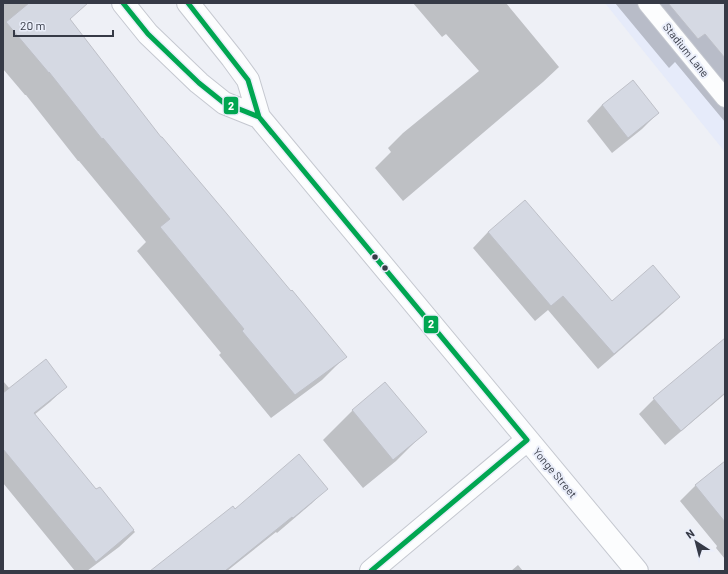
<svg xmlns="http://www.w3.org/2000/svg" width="728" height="574" font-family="Barlow,sans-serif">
<rect width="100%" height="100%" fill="#eef0f6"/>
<path fill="#e6ebfa" d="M605,3h120v149l-80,-99z"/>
<path fill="#0003" d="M3,3h48l110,136 184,218 -23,23 -51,38 -52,-63 2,-2 -84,-102 9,-9 -67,-81h-1l-52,-66h-1l-22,-26z
M413,3h93l53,64 -16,15 -140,119 -28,-33 16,-16 -3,-4 15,-15 76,-62 -33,-37 -4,3z
M615,3h110v119l-50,-60 -6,6z
M602,105l56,8 -16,16 -30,24 -25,-32z
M488,232l123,70 68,-5 -16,16 -65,56 -50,-59 -13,11 -62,-73z
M725,350v44l-60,51 -26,-31 15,-15z
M3,381l7,8 56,-2 -16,15 -16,13 62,76 3,-3 36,44 -16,15 -32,24h-12l-72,-88z
M385,383l40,49 -29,29 -33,27 -40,-48 29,-29z
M725,462v97l-9,-11 1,-2 -37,-45 16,-16z
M326,489l-15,15 -34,29 -1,-1 -49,39h-64z
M518,565l5,6h-12z"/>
<path fill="#d5d9e3" stroke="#bec0c8" d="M29,3h59l-18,16 91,118h1l65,77 64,77 1,-1 55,67 -52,38 -53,-64 2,-2 -84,-102 10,-8 -67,-81 -1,1 -53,-67v1l-43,-51z
M668,3h57v55l-20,-24 -7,5z
M633,80l26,33 -31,25 -26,-33z
M525,200l87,101 41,-36 27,32 -66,57 -51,-58 -12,10 -63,-74z
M725,338v55l-44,38 -28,-33z
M46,359l21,28 -33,26 62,76 4,-2 34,43 -38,32 -93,-113v-56z
M385,382l42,50 -34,28 -41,-50z
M299,454l29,35 -35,29 -1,-1 -67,54h-75l83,-65 2,3z
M725,461v61l-30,-37z"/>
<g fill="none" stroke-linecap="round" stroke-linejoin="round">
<g stroke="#c5c8d0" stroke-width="20">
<path id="lane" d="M647,3l78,95"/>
</g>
<g stroke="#c5c8d0" stroke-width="24">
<path id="street" d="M371,571l156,-131"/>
</g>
<g stroke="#c5c8d0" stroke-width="24">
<path id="secondary" d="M123,3l25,31 51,49 25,20 35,14
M188,3l44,55 16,22 11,37 378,454"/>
</g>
<use href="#lane" stroke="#fcfdfe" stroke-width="18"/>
<use href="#street" stroke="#fcfdfe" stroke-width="22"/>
<use href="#secondary" stroke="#fcfdfe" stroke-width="22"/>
<g stroke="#eaeefa" stroke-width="8">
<path id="bus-1" d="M123,3l25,31 51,49 25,20 35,14 268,323
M188,3l60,77 11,37 13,16
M371,571l156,-131"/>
</g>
<use href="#bus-1" stroke="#00a651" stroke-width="5"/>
</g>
<g fill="#363a46" stroke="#eaeefa" stroke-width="1.5">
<circle cx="375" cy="257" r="3.5"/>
<circle cx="385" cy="268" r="3.5"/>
</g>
<g text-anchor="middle" stroke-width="4" stroke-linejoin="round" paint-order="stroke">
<g font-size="11" fill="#363a46" stroke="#eaeefa">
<text transform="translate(686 50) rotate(51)" y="4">Stadium Lane</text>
<text transform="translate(555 473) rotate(50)" y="4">Yonge Street</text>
</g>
</g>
<g stroke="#eaeefa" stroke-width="1.5">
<rect x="223" y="96" width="16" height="19" rx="4" fill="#00a651"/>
<rect x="423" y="315" width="16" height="19" rx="4" fill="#00a651"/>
</g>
<g font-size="11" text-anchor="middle" font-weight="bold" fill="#fff">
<text x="231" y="110">2</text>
<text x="431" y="328">2</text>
</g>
<rect width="728" height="574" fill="none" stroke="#363a46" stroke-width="8"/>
<g transform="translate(696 542) rotate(324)" stroke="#eaeefa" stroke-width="3" paint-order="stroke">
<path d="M0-3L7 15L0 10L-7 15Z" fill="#363a46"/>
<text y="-6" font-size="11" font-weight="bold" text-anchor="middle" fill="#363a46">N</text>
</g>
<path d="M14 30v6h99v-6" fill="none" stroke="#363a46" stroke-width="2"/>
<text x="20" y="30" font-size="12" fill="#363a46" stroke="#eaeefa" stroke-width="3" paint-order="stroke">20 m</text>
</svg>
